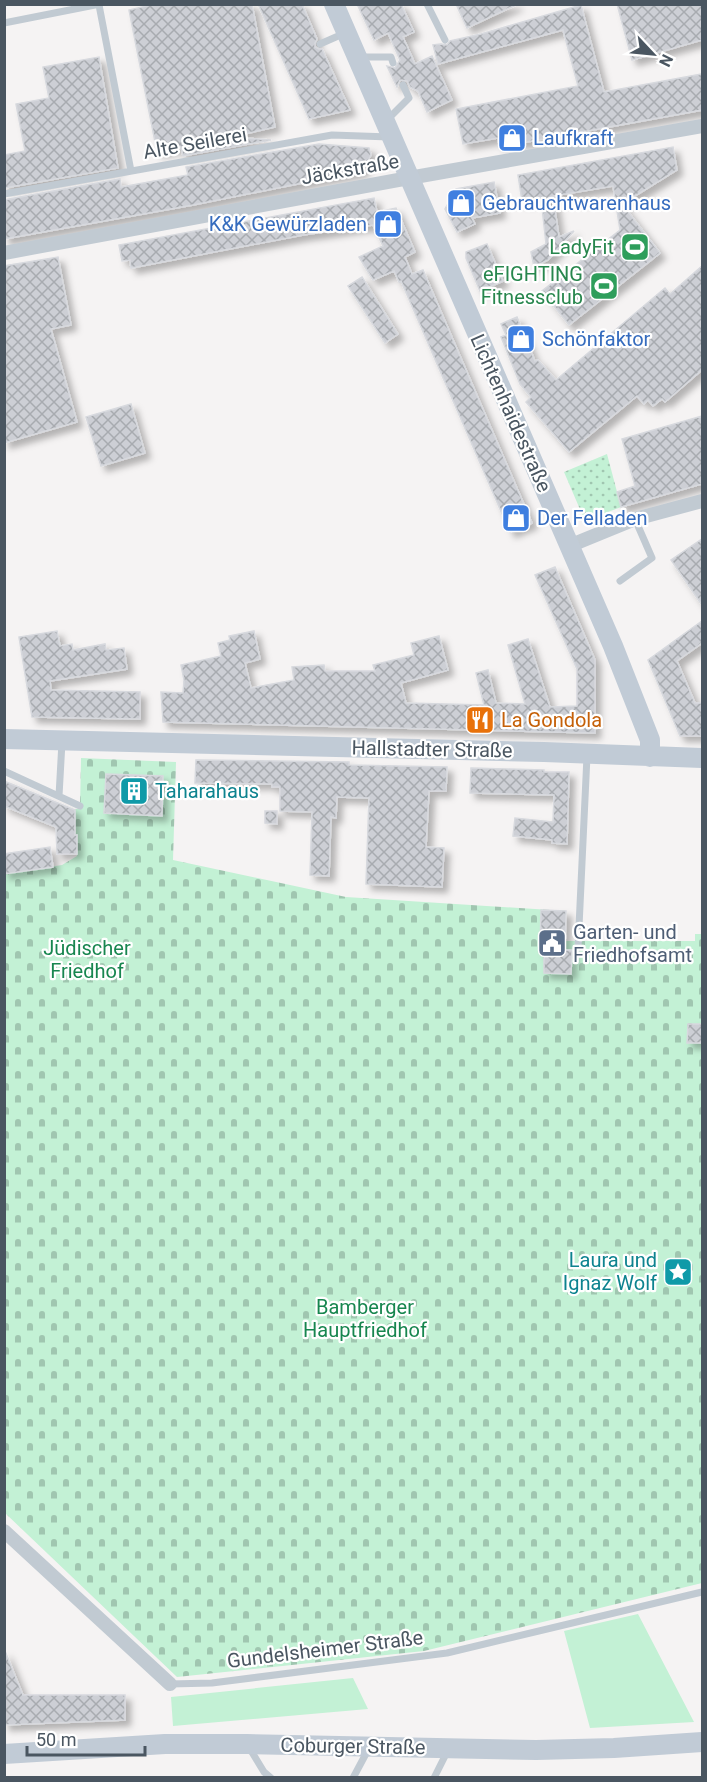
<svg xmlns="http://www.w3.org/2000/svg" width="707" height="1782" font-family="Roboto,sans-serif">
<defs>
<pattern id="cemetery-stones" width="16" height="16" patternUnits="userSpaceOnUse" patternTransform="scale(1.5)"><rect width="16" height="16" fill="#c3f1d5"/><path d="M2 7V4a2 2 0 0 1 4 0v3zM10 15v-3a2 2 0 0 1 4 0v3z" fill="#a0c6b0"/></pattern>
<pattern id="garden-dots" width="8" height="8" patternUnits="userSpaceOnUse" patternTransform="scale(1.5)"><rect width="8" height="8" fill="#c3f1d5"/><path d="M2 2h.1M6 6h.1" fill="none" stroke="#a0c6b0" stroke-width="1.8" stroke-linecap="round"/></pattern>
<pattern id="building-cross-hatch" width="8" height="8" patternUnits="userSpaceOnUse" patternTransform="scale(1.5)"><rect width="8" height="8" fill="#cdcfd5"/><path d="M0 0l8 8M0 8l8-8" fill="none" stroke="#a8abb0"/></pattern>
<filter id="shadow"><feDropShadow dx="5.5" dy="5.5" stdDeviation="3" flood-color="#0004"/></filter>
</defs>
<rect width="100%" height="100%" fill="#f5f3f3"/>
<path fill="#c3f1d5" d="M638,1614l56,108 -104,6 -26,-97z
M353,1678l15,31 -195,17 -2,-29z"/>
<path fill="url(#cemetery-stones)" d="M81,758l95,4 -3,98 173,37 220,14 -1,30h130v-7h7v649l-278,68 -247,26 -172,-164 -1,-639 58,-9 15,-9v-21h-2v-26h5z"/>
<path fill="url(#garden-dots)" d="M607,454l14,53 -36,14 -21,-49z"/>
<path fill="url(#building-cross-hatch)" stroke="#d7d9de" stroke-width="1.5" filter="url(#shadow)" d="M155,4h97l23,123 -43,10 39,3 -88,16 -2,-9 -24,5 -28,-142z
M258,4h44l15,35 -2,4v4l4,2h3l28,61 -41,9z
M357,4h44l13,28 -11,5 12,27 17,-8 20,44 -25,12 -9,-21 -8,-4 -3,-6 -7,-1 -3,7 -10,-21 8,2 5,-8 -12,-27 -14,7z
M456,4h62l-51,24z
M617,4h85v36l-70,20z
M581,5l23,87 98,-18v36l-181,33v-2l-22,4 -1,-7 -35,6 -7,-35 122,-23 -15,-56 -125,34 -5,-19 8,-1 6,1 3,-4 31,-7z
M99,57l19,111 -114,20v-33l21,-4 -9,-47 33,-6 -6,-31z
M319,144l50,4 2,7 -9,16 -169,34 -189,34v-39l116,-21 1,8 67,-12 -2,-8z
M673,147l4,23 -55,34 38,49 -91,72 -27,-34 78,-61 -7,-44 -60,10 6,41 15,-6 -26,29 -14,7 -3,-15 15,-8 -5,-46 -19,3 -4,-26z
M494,182l6,31 -28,5 3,6 -18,8 -12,-23 11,-20z
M374,198l3,14 19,-4 19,44 -10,5 7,17 11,-4 109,253 -22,9 -109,-251 -2,1 -5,-11 -21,9 -14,-23 24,-11 -10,-21 -70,10 -172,33 -1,-8 -8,1 -3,-16z
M487,244l16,37 -23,10 -14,-33v-6z
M58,257l13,68 -20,4 26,93 -73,21v-177z
M702,266v104l-37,32 -3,-3 -9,7 -5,-6 -4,4 -7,-8 -68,56 -43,-50 5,-5 -11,-13 -19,-47 5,-2 -5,-11 16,-7 18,44 3,-1 18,20 109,-92 5,6z
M362,277l36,57 -13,9 -37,-57z
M131,404l14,49 -44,13 -15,-49z
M702,416v68l-81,23 -4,-15 18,-6 -13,-47z
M702,539v66l-31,-45z
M555,567l40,93v73l-432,-11 -2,-30 22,1 1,-13 -3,-15 40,-9 -3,-13 12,-3 -1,-4 25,-5 6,28 -15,4 6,25 43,-8 -2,-13 32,-2 1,6h50l-2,-6 41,-10 -3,-12 28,-7 9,34 -47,13 5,20 78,2 -8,-32 12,-3 8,33 29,1 -17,-59 20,-6 22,68 27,-1v-37l-42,-94z
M702,621v22l-25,18 18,42h7v33h-22l-32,-76z
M57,631l3,15 12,-2 1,6 32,-6 1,6 18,-2 3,21 -77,12 1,9 89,2v27l-108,-2 -13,-80z
M196,760l153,2v3l98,2 -1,24h-17l-3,56 18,1 -2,39 -76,-3 3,-86 -32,-1 -1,21 -5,-1 -2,59 -19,-1 2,-63 -32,-1v-24h-8v-3l-77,-1z
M471,768l73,2v2h25l-2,72 -15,-1v-3l-39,-4 2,-18 38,4 1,-27 -84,-2z
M106,774l57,2 -1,40 -58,-3z
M4,781l71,29v25h2v19h-20l-1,-27 -52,-21z
M265,811h12v13l-12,-1z
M50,847l3,20 -49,7v-20z
M541,910l25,1 -1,39h7l-1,24 -27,-1v-21h-4z
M688,1024h14v19h-15z
M5,1651l18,44h102v25l-121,5z"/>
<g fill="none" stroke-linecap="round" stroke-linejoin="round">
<path stroke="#c1cad2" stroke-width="7" d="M427,4l18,36
M99,5l32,166
M4,23l96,-19
M320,44l25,-11
M361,57h30l2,6
M387,120l22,-22 -6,-13
M4,194l328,-59 58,2
M620,581l32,-23 -17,-39
M4,771l76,35
M59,796l3,-54
M578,948l9,-192
M170,1684l42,-1 235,-30 255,-61
M250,1749l14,23 7,6
M353,1778l16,-30
M434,1778l14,-28"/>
<path stroke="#c1cad2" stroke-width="14" d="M4,253l405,-75 293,-52
M569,546l66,-27 67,-18
M4,1531l166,153"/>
<path stroke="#c1cbd6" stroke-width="20" d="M334,4l279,642 37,94v17
M4,739l540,13 158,6
M4,1754l161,-10h82l289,6 78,-2 88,-6"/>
</g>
<defs>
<g id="shop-square" transform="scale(1.5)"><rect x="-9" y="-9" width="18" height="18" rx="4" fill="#3f7fe0" stroke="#fff"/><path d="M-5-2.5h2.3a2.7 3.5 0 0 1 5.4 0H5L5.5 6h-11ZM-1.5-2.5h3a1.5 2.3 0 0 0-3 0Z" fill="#fff"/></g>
<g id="stadium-square" transform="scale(1.5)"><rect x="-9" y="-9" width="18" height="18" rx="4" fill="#2e9e5b" stroke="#fff"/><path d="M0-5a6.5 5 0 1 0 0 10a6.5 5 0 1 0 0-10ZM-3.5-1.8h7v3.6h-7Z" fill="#fff"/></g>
<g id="restaurant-square" transform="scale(1.5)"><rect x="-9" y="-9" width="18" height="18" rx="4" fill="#e8710a" stroke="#fff"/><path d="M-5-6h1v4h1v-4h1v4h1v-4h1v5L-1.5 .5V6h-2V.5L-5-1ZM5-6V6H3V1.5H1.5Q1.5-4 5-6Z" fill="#fff"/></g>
<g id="building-square" transform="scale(1.5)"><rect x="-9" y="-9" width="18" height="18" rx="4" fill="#0f9aa8" stroke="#fff"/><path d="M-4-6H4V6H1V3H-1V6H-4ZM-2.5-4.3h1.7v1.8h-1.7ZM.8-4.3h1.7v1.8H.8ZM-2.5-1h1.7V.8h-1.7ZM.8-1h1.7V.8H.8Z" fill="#fff"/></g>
<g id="civic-square" transform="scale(1.5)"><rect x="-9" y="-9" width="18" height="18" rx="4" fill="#5c6f8a" stroke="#fff"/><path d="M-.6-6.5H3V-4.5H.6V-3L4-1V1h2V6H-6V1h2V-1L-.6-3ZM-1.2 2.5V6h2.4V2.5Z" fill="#fff"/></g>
<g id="sight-square" transform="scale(1.5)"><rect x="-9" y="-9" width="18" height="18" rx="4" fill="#0f9aa8" stroke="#fff"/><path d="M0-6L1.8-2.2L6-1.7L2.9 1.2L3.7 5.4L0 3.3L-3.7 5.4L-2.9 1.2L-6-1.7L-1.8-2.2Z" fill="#fff"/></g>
</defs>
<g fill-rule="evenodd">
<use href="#shop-square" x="512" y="138"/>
<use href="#shop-square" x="461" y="203"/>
<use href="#shop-square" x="388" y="224"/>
<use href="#stadium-square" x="635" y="247"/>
<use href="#stadium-square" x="604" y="286"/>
<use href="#shop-square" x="521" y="339"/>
<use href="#shop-square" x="516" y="518"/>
<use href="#restaurant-square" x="480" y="720"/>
<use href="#building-square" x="134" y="791"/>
<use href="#civic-square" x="552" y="943"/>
<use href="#sight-square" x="678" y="1272"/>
</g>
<g text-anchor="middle" stroke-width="4.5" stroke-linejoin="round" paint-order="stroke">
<g font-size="20" fill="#366cbe" stroke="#fff" text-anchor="start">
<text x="533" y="145">Laufkraft</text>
<text x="482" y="210">Gebrauchtwarenhaus</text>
<text x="367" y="231" text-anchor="end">K&amp;K Gewürzladen</text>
<text x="542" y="346">Schönfaktor</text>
<text x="537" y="525">Der Felladen</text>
</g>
<g font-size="20" fill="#4a5661" stroke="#fff">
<text transform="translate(195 143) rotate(-10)" y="7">Alte Seilerei</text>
<text transform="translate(350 169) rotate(-10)" y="7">Jäckstraße</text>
<text transform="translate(511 413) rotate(66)" y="7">Lichtenhaidestraße</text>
<text transform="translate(432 749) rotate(1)" y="7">Hallstadter Straße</text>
<text transform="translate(325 1649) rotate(-7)" y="7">Gundelsheimer Straße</text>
<text transform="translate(353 1746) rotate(1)" y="7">Coburger Straße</text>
</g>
<g font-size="20" fill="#27864d" stroke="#fff" text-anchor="end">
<text x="614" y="254">LadyFit</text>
<text x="583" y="281">eFIGHTING<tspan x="583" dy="23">Fitnessclub</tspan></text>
</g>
<g font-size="20" fill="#c56008" stroke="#fff" text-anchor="start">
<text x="501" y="727">La Gondola</text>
</g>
<g font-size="20" fill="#0d838f" stroke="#fff" text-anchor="start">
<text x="155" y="798">Taharahaus</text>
<text x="657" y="1267" text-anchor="end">Laura und<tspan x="657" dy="23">Ignaz Wolf</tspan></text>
</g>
<g font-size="20" fill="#4e5e75" stroke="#fff" text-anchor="start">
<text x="573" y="939">Garten- und<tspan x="573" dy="23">Friedhofsamt</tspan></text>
</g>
<g font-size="20" fill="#17864f" stroke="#fff">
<text x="87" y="955">Jüdischer<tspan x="87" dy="23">Friedhof</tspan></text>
<text x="365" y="1314">Bamberger<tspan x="365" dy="23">Hauptfriedhof</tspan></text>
</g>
</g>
<rect width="707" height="1782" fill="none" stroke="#4a5661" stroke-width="12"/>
<g transform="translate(653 54) rotate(116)" stroke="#ffffff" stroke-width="4.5" paint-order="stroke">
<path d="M0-4.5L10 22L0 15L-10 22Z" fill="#4a5661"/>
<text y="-9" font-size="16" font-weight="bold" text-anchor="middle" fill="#4a5661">N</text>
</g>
<path d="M27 1746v9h118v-9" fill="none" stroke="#4a5661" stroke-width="3"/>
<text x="36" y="1746" font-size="18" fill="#4a5661" stroke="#ffffff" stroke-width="4.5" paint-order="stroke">50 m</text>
</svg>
